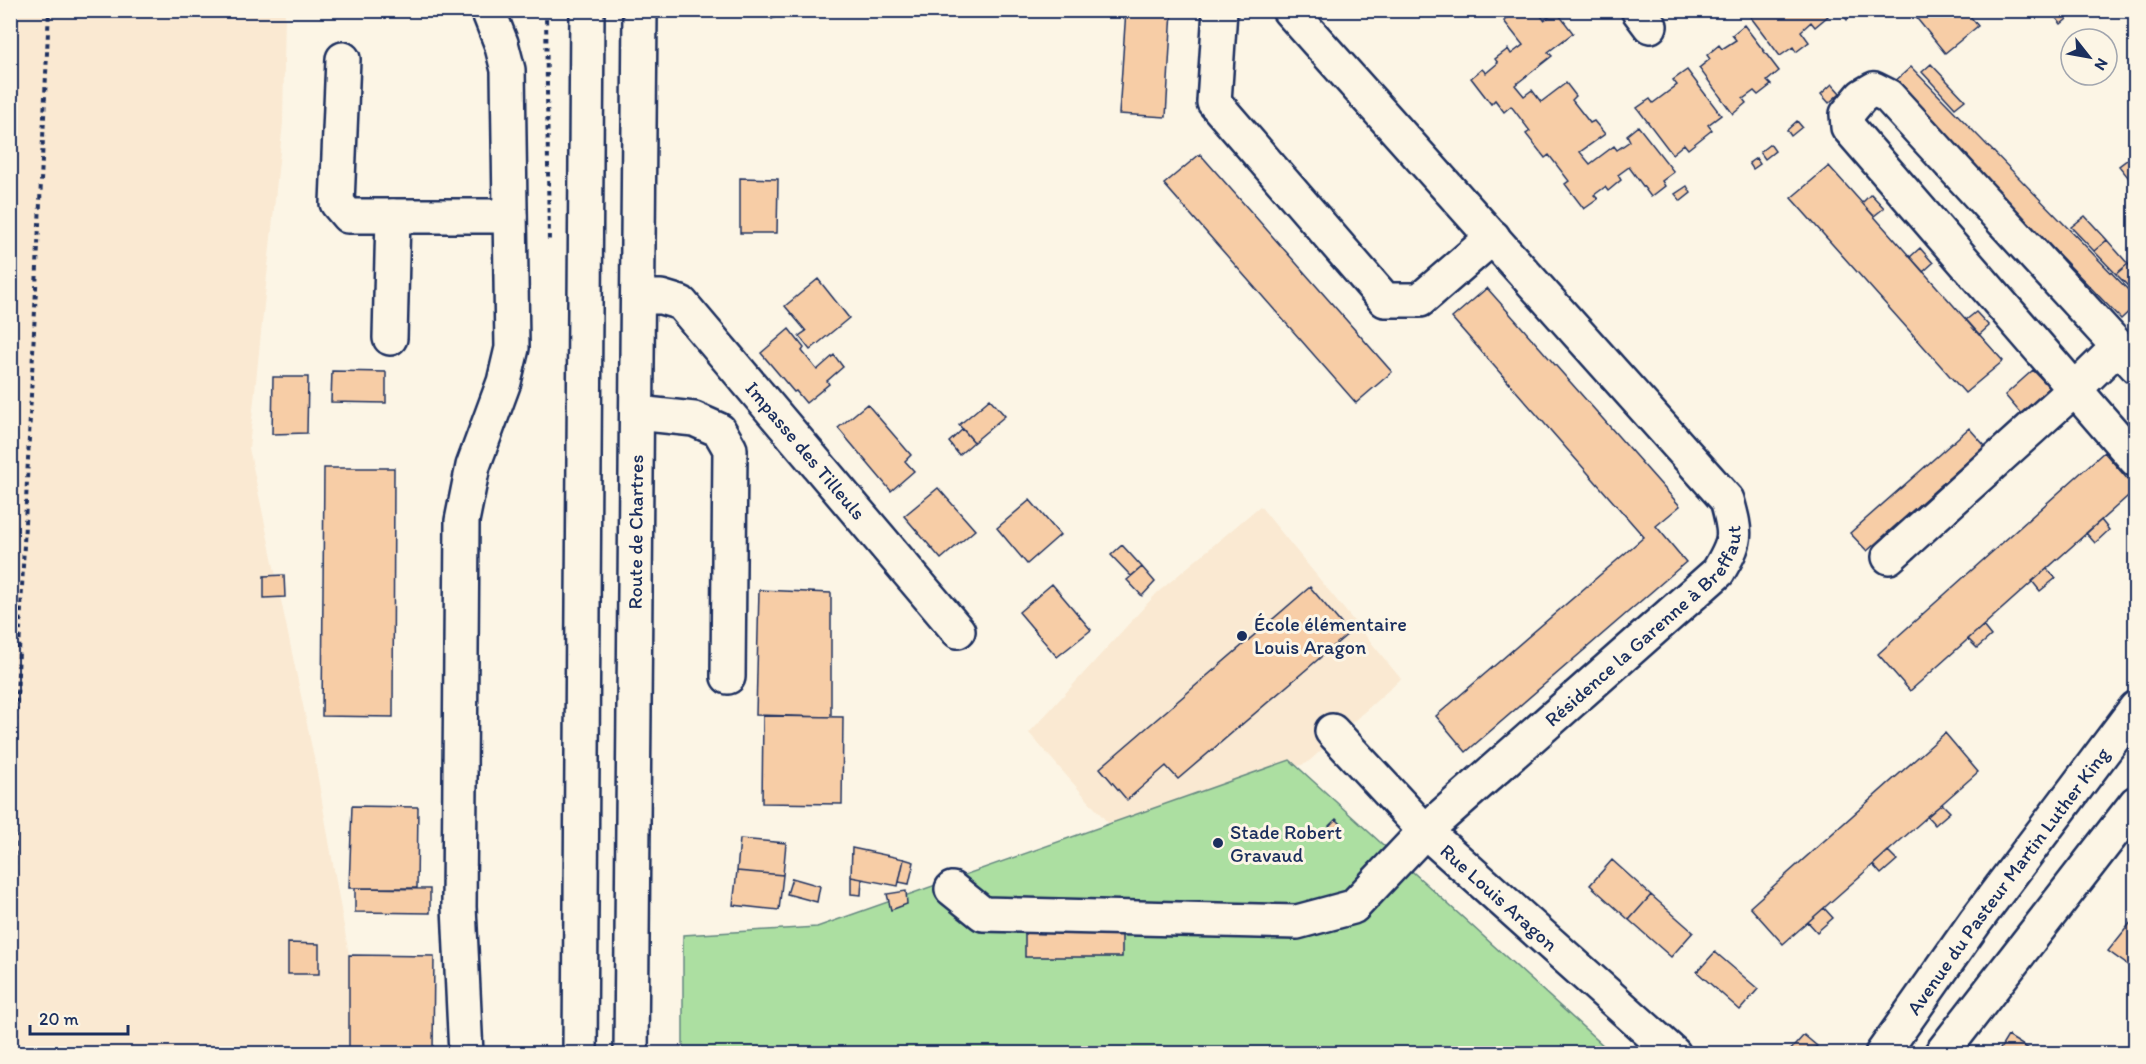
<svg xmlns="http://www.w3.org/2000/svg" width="2146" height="1064" font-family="Itim,sans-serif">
<rect width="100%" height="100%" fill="#fcf5e5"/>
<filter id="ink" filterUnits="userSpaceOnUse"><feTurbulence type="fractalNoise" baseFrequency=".0167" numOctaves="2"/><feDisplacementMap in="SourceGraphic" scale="12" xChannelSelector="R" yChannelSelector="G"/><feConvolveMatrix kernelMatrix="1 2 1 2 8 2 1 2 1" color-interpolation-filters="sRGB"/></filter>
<g filter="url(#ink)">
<path fill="#fae9d2" d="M10,11h275l-2,112 -34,325 67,319 33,188v98h-338z
M1260,506l141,173 -94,84 -192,68 -86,-98 128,-140z"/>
<path fill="#acdfa1" stroke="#648780" stroke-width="1.5" d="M1290,760l317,289 -3,5 -921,-1v-118l134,-8z"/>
<path fill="#f7cda6" stroke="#1b2f5e" stroke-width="1.5" d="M768,10h20l-16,9z
M1126,10h46l-6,107 -47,-3z
M1508,10h29l7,10 13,-8 16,21 -25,19 4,4 -37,29 9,11 8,-6 9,12 25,-19 10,13 -4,4 18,23 4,-2 11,13 -25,18 10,12 24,-18 3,4 13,-9 -3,-6 11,-9 36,46 -12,9 3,5 -14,11 -22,-30 -11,8 3,5 -13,11 -3,-4 -11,8 4,4 -14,10 -19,-25 4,-3 -20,-26 -4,3 -19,-24 4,-3 -19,-25 -7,6 -9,-12 -4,4 -20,-26 11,-9 4,4 12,-10 -3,-4 13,-10 3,5 12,-9 -19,-24 7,-6z
M1747,10h77l4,6 -13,11 -4,-5 -10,9 8,11 -13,10 -3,-5 -13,9 -34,-45z
M1839,10h16l1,2 -9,8z
M1918,10h47l13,16 -33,27 -31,-38z
M2058,10h20l-17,14 -8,-10z
M1744,25l35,46 -12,10 4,4 -13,10 -4,-4 -11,8 3,4 -13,11 -34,-46 11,-9 -3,-4 12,-10 3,4 14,-9 -4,-5z
M1931,64l34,36 -10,8 -33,-36z
M1911,67l225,231v7l-15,14 -228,-236z
M1687,70l34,45 -13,10 4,5 -24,19 -4,-5 -12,10 -35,-46 13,-9 3,4 24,-18 -4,-5z
M1832,84l8,9 -11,10 -8,-9z
M1797,121l5,6 -11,9 -4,-6z
M1770,144l5,7 -10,8 -5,-7z
M2136,153v34l-17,-21z
M1200,154l192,218 -36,31 -192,-219z
M1756,158l4,6 -7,5 -4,-6z
M1829,166l174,195 -38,32 -174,-195z
M740,178l38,1 -1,54h-37z
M1687,186l4,7 -10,8 -6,-7z
M1871,194l13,14 -10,8 -12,-13z
M2085,216l22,24 -13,11 -23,-24z
M2107,240l21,24 -12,10 -22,-23z
M1920,248l13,15 -10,9 -13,-15z
M2128,264l8,8v9l-8,5 -12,-12z
M818,279l31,39 -39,32 -11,-14 7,-5 -21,-25z
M1487,288l193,218 -24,20 30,36 -220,190 -30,-36 208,-179 -192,-219z
M1976,312l13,14 -10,9 -13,-15z
M789,329l15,19 -2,3 15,19 17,-15 9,12 -16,14 2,3 -23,19 -10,-12 -2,1 -33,-39z
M2033,370l18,19 -29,26 -17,-20z
M332,371l54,1v31l-55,-1z
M273,377h35l-1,56 -35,1z
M990,399l15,17 -31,26 -15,-17z
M867,404l44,51 -6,6 9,10 -23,20 -53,-63z
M1969,428l16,18 -118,105 -17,-18z
M963,429l11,13 -15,13 -10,-13z
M2104,452l32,37 -226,202 -32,-37z
M324,468h70l-1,249 -71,-1z
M938,488l37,42 -34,29 -37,-43z
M1030,500l30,35 -33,29 -30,-36z
M2101,520l8,10 -14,13 -9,-10z
M1122,545l20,22 -11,9 -20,-21z
M1142,567l13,15 -13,14 -15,-16z
M2047,569l9,9 -16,13 -8,-10z
M284,575l1,22 -21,1v-22z
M1052,584l39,46 -34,27 -38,-45z
M1310,587l39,46 -171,146 -12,-13 -39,34 -27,-32z
M759,590l72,3v124l-75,-2z
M1983,626l8,10 -14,12 -9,-9z
M763,716l80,1 -1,87 -80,-1z
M1945,733l33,39 -195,172 -33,-37z
M1942,804l8,8 -15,13 -8,-9z
M352,806l66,1 -1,81h-68z
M1336,819l8,8 -7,7 -8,-8z
M740,839l46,4 -3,32 -46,-4z
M852,848l52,11 -6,27 -47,-9z
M1888,851l9,9 -16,14 -8,-9z
M904,859l10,3 -5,22 -10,-2z
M1612,860l39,35 -22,25 -39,-35z
M737,871l46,4 -4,35 -46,-5z
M851,877l11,2 -1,16 -10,-1z
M792,878l28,8 -3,16 -30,-8z
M355,888l75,1v24l-75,-1z
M906,891l1,13 -16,6 -4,-16z
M1651,895l42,37 -22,25 -42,-37z
M1824,908l9,10 -16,14 -9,-10z
M2136,916v55l-28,-20z
M1025,932h97v25h-97z
M288,943l31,1v30h-31z
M1715,952l43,37 -18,21 -43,-38z
M349,955l85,1 -1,98h-84z
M1804,1035l13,11 -3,2 6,6h-33z
M2008,1036l29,18h-40z"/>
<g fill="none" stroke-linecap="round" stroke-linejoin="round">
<g stroke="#1b2f5e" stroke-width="38">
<g id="minor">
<path d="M1220,10l-6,92 171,198h35l73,-63"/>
<path d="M1638,10l12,16"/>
<path d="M343,59l-6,144 11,13h162"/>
<path id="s1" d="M639,297h22l20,6 277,328"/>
<path d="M390,338l3,-122"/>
<path d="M2136,366l-248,-270 -14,-7 -12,7 -15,18 1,13 288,333"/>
<path d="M637,413l57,6 25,11 11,19 -2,228"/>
<path d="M1889,557l186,-168 43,-42"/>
<path id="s2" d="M1332,731l93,100 249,223"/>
<path id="s3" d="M952,889l31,25 314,8 56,-15 72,-76 293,-259c19,-32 19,-36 9,-72l-438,-490"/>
<path d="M466,1054l-7,-147 3,-386 11,-55 31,-84 8,-34 -4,-278 -7,-27 -13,-33"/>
<path id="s4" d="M1882,1054l93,-132 161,-214"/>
<path d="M1941,1054l195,-251"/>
</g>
</g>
<g stroke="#1b2f5e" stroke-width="38">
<g id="major">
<path d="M580,1054l7,-1044"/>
<path id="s5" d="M631,1054l9,-1044"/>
</g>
</g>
<path stroke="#1b2f5e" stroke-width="4" stroke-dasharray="4.5 4.5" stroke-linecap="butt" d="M546,10l3,234
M13,1054l3,-338 33,-706"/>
<use href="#minor" stroke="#fcf5e5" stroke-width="33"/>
<use href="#major" stroke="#fcf5e5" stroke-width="33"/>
</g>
</g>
<g fill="#1b2f5e" stroke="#fcf5e5" stroke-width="2">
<circle cx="1242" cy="636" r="6"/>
<circle cx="1218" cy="843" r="6"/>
</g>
<g text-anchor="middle" stroke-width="6" stroke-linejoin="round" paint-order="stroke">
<g font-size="20" fill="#1b2f5e" stroke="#fcf5e5">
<text dy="7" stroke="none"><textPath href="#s1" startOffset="236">Impasse des Tilleuls</textPath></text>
<text dy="7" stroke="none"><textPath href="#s5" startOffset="522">Route de Chartres</textPath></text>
<text dy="7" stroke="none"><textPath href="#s3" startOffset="819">Résidence la Garenne à Breffaut</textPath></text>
<text dy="7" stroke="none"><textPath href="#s4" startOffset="214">Avenue du Pasteur Martin Luther King</textPath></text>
<text dy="7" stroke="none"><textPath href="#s2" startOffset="236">Rue Louis Aragon</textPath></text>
</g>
<g font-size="20" fill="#1b2f5e" stroke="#fcf5e5" text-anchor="start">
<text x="1254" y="631">École élémentaire<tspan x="1254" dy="23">Louis Aragon</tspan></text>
<text x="1230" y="839">Stade Robert<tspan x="1230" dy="23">Gravaud</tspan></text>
</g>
</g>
<rect width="2146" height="1064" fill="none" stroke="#fcf5e5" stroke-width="36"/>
<rect x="18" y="18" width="2110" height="1028" fill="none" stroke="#1b2f5e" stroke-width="2" filter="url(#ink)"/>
<g transform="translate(2089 57) rotate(121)"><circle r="28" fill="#fcf5e5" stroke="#a2a6af" stroke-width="1.5"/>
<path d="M0-4.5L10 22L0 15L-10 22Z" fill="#1b2f5e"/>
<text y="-9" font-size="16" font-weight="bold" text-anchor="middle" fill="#1b2f5e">N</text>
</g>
<path d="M30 1025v9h98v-9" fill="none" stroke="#1b2f5e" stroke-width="3"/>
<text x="39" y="1025" font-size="18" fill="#1b2f5e" stroke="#fcf5e5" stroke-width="4.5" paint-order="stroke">20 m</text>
</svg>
